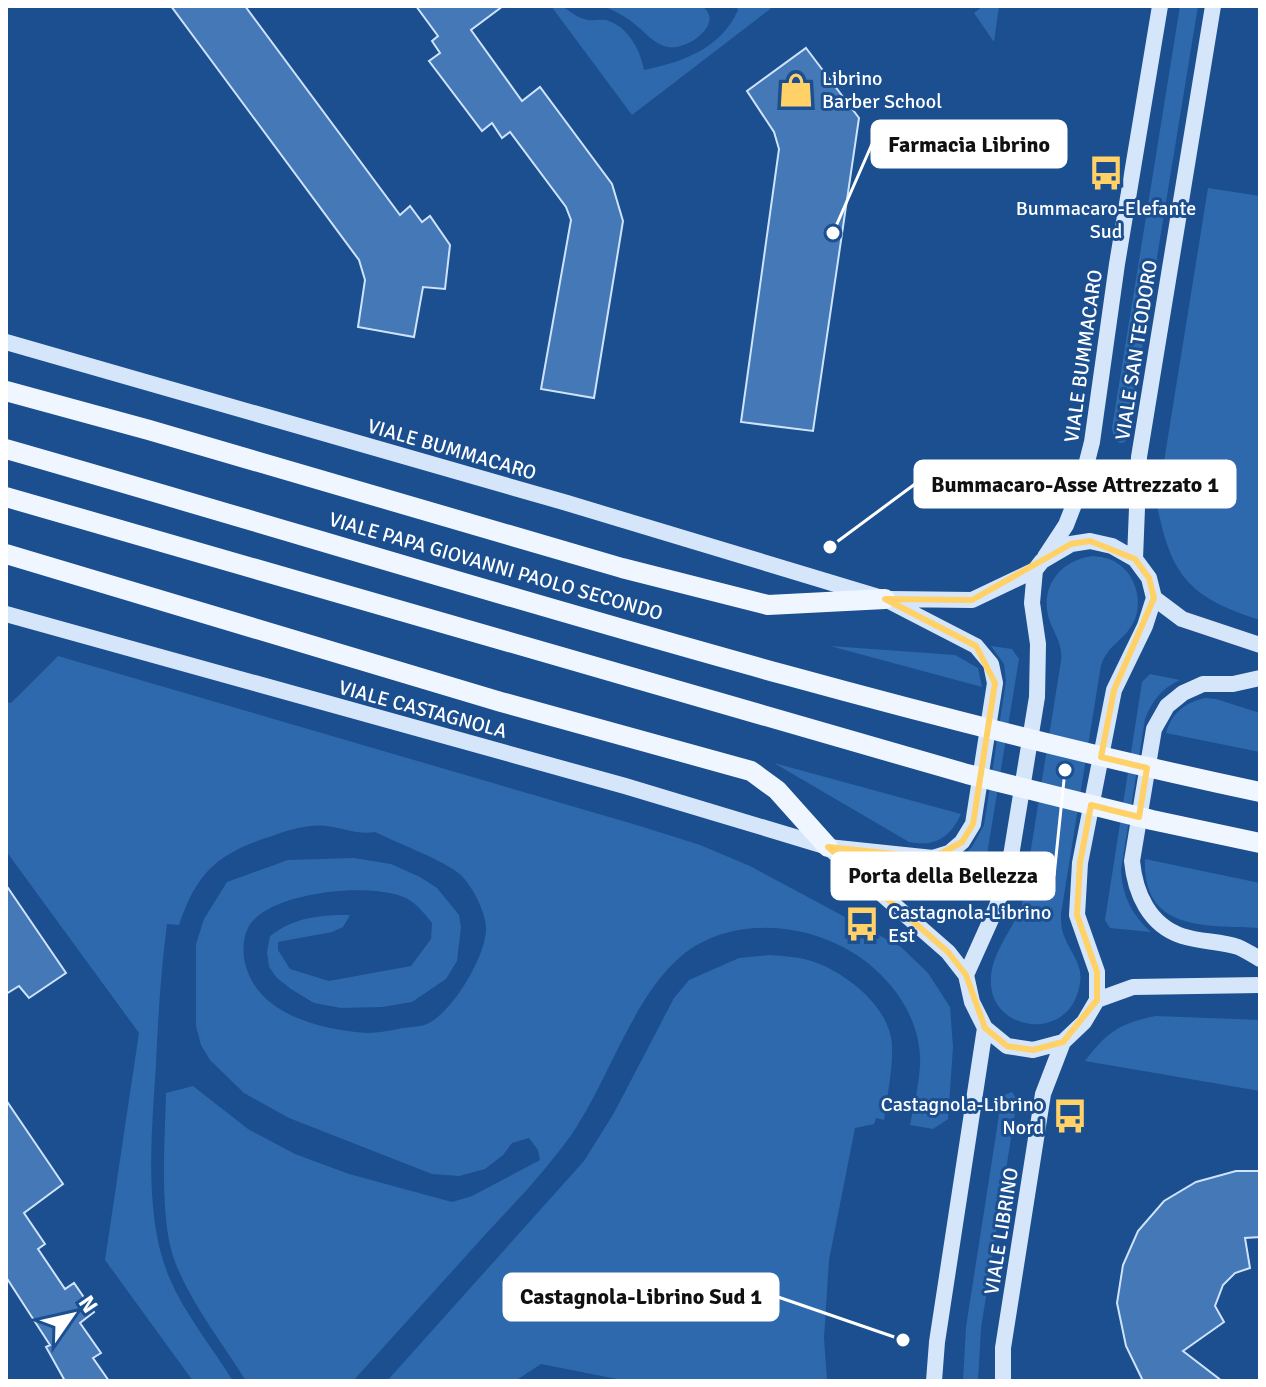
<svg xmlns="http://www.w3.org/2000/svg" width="1266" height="1387" font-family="Signika,sans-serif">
<rect width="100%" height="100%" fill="#1b4f8f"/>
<path fill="#2e69ad" d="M551,6c20,0 17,8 33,13 8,3 18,-1 25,2 20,7 32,31 35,49 38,-8 77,-21 94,-60l-2,-4h38l-142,109z
M603,6h99c24,17 -15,45 -34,41 -13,-2 -22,-14 -31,-21 -9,-8 -23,-16 -34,-20z
M983,6h16l-5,36 -20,-29z
M1180,6h18l-70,429 -3,7 -5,1 -6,-4 -2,-11z
M1208,188l52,8v424c-69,-22 -89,-43 -103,-115z
M1093,556c8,1 17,2 24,7 20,12 27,43 15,62 -10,17 -23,19 -31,40l-40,249c0,8 0,16 4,24 6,16 18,26 15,45 -9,62 -93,49 -89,-5 1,-26 22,-49 31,-73l39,-244c2,-17 -7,-27 -12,-42 -10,-33 13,-60 44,-63z
M830,646l125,9 23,13 4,19z
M991,646l21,3 7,10 -36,220 -9,6 -6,1 -34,-17 22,-6 16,-16 12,-22 22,-144 -2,-17z
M58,656l582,170 60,19 50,21 151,81 27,26 22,34 3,40 -5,72 -15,10 -23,-4c4,-20 9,-40 10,-60 2,-43 -25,-83 -59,-107 -47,-33 -115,-42 -166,-12 -55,34 -81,121 -115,175 -9,16 -21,30 -32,44 -20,25 -43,48 -65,72 -43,48 -87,96 -130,144h-107c-24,-39 -56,-78 -72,-122 -15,-43 -9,-119 -8,-166l27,-7 55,43 47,25 54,20 103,28 20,-6 68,-36 -2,-10 -9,-12 -17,5 -9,12 -18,14 -26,7 -27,-2 -143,-56 -45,-25 -34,-33 -9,-15 -5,-19v-82l8,-25 23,-37 61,-22 66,-2 37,6 29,13 17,11 22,27 2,12 -4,34 -11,18 -34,23 -30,5 -41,1 -27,-5 -23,-14 -14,-11 -8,-11 -2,-15 3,-16c25,-19 49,-21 80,-21l-7,12 -11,5 -54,10v8l12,19 39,12 82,-15 20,-27 1,-16c-7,-9 -16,-20 -26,-25 -35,-16 -130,-7 -155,25 -8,11 -9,28 -6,40 12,52 77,67 122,70 12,0 25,-3 36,-5 7,-1 17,-1 24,-4 25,-11 59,-68 59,-95 0,-17 -15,-47 -29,-57 -19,-14 -60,-29 -82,-40 -17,3 -32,-4 -49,-6 -18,-2 -37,4 -54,10 -53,17 -75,35 -93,89l-12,-1c-6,46 -9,93 -11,140 -4,66 -13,151 13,213 15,36 43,70 64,104h-40l-88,-121 34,-227 -133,-182v-149l5,1z
M1150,674l30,6c-18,8 -28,21 -35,39l-24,151c1,25 11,46 30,62l-41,-4 -5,-8 37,-238z
M1205,698l11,1 44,14v39l-94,-19c6,-21 19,-30 39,-35z
M774,763l187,51c-11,24 -26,33 -52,28z
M1145,859l115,24v45c-52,-3 -118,5 -115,-69z
M769,955c16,1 33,2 48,8 32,12 74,46 75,83 1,24 -5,50 -8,74l-8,-2 -2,6 -19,4 -26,132 -5,78 3,43h-200l-86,-17 -26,17h-128l197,-220 30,-48 60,-115 15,-18 50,-22z
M1156,1016l104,4v71l-175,-30c22,-29 35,-38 71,-45z
M1012,1092l5,8 -36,228 -3,53h-15l3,-54 36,-231z"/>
<path fill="#4478b7" stroke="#cfe3fa" stroke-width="2" d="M171,6h74l155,209 10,-9 12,16 8,-6 20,29 -5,44 -22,-2 -9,50 -56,-10 7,-47 -6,-20z
M416,6h87l-32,24 51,71 18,-14 72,97 11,37 -29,177 -53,-9 30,-169 -5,-13 -56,-75 -8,6 -10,-15 -10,8 -53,-70 11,-8 -8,-12 6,-5z
M806,48l53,70 -46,313 -72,-9 38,-273 -5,-17 -27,-41z
M6,885l60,88 -37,25 -10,-12 -13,8z
M6,1100l57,84 -39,29 21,31 -7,5 27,40 9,-6 20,29 -14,11 21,30 -8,5 16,23h-44l-19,-34 4,-2 -44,-68z
M1236,1171h24v66l-15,1 5,30 -15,5 -12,12 -8,21 9,16 -41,29 39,30h-79l-17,-35 -9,-43 6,-38 15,-34 26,-30 32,-19z"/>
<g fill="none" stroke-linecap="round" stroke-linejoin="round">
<path stroke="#d6e6fa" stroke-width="16" d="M6,342l561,161 318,96 91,47 15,18 4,19 -22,141 -11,18 -13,11 -16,5 -105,-11 -203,-61 -619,-172
M1045,557l21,-32 14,-36 12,-47 25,-178 43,-258
M1135,559l4,-102 74,-451
M1154,598l28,21 78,26
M1260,678l-27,6h-30l-20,9 -16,13 -13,23 -22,132c3,32 17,64 50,75 18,6 38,5 56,11 7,3 15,8 22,12
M828,847l120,105 18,23 6,27 13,26 22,18 26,4 30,-8 21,-20 13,-22v-28l-20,-57 3,-52 34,-173 31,-64 9,-28 -5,-20 -14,-19 -23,-13 -22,-5 -19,3 -29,17 -7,9 -63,30 -82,-1
M966,975l31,-69 13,-44 27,-165 1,-53 -6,-41 3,-33
M1097,1000l36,-13 127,-2
M934,1381l3,-39 48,-314
M1003,1381v-33l40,-254 20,-52"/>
<path stroke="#f0f6ff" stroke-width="20" d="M6,391l143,39 473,138 146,37 117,-6
M6,449c416,119 830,253 1254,343
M6,497l961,277 185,46 108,23
M6,554l495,148 250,69 26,19 51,57"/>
</g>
<path fill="none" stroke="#ffd166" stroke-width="6" stroke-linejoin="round" d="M1090,541l45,18 14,19 5,20 -40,92 -13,67 46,11 -8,49 -48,-12 -11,58 -3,52 20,57v28l-34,42 -30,8 -26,-4 -22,-18 -19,-53 -18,-23 -120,-105 105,11 29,-16 11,-18 22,-141 -19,-37 -91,-47 87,1 99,-56z"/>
<defs>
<g id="shop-bare" transform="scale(2.76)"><path d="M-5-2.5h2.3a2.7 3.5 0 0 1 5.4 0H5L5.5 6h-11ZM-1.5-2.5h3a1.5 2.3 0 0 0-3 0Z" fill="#ffd166" stroke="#1b4f8f" stroke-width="2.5" paint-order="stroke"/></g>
<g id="bus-bare" transform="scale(2.76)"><path d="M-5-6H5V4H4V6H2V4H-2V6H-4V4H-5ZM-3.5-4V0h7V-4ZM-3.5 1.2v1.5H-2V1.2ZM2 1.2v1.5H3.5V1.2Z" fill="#ffd166" stroke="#1b4f8f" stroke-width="2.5" paint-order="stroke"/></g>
</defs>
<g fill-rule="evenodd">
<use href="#shop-bare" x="796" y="90"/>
<use href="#bus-bare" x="1106" y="173"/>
<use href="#bus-bare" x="862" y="924"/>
<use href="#bus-bare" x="1070" y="1116"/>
</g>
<g text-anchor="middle" stroke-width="6" stroke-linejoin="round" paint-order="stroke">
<g font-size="20" fill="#fff" stroke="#1b4f8f" text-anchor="start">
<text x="822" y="85">Librino<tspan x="822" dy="23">Barber School</tspan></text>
<text x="1106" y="215" text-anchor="middle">Bummacaro-Elefante<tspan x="1106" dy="23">Sud</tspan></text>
<text x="888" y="919">Castagnola-Librino<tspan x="888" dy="23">Est</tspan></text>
<text x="1044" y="1111" text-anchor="end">Castagnola-Librino<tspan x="1044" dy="23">Nord</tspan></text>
</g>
<g font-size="20" fill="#fff" stroke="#1b4f8f">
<text transform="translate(1136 350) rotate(-81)" y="7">VIALE SAN TEODORO</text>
<text transform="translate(1083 356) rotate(-82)" y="7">VIALE BUMMACARO</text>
<text transform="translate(452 449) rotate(16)" y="7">VIALE BUMMACARO</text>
<text transform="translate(496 566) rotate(16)" y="7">VIALE PAPA GIOVANNI PAOLO SECONDO</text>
<text transform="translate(423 709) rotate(15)" y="7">VIALE CASTAGNOLA</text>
<text transform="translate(1001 1231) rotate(-81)" y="7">VIALE LIBRINO</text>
</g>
</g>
<path fill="none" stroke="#fff" stroke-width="3" d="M833 233L872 144M830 547L915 484M1065 770L1054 876M903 1340L778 1297"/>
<g fill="#fff" stroke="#1b4f8f" stroke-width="3">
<circle cx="833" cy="233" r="8"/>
<circle cx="830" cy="547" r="8"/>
<circle cx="1065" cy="770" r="8"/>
<circle cx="903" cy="1340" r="8"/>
</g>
<g fill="#fff" stroke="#fff" stroke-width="3">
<rect x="872" y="121" width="194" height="46" rx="8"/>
<rect x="915" y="461" width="320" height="46" rx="8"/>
<rect x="832" y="853" width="222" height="46" rx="8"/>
<rect x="504" y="1274" width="274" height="46" rx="8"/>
</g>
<g font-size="22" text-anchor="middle" font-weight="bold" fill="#111">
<text x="969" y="152">Farmacia Librino</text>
<text x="1075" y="492">Bummacaro-Asse Attrezzato 1</text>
<text x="943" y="883">Porta della Bellezza</text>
<text x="641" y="1304">Castagnola-Librino Sud 1</text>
</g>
<rect width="1266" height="1387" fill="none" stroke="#ffffff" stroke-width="16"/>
<g transform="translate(72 1315) rotate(56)" stroke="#1b4f8f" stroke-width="6" paint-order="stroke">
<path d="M0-6L14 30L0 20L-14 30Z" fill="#ffffff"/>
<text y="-12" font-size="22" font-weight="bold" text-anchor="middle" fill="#ffffff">N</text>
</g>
</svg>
